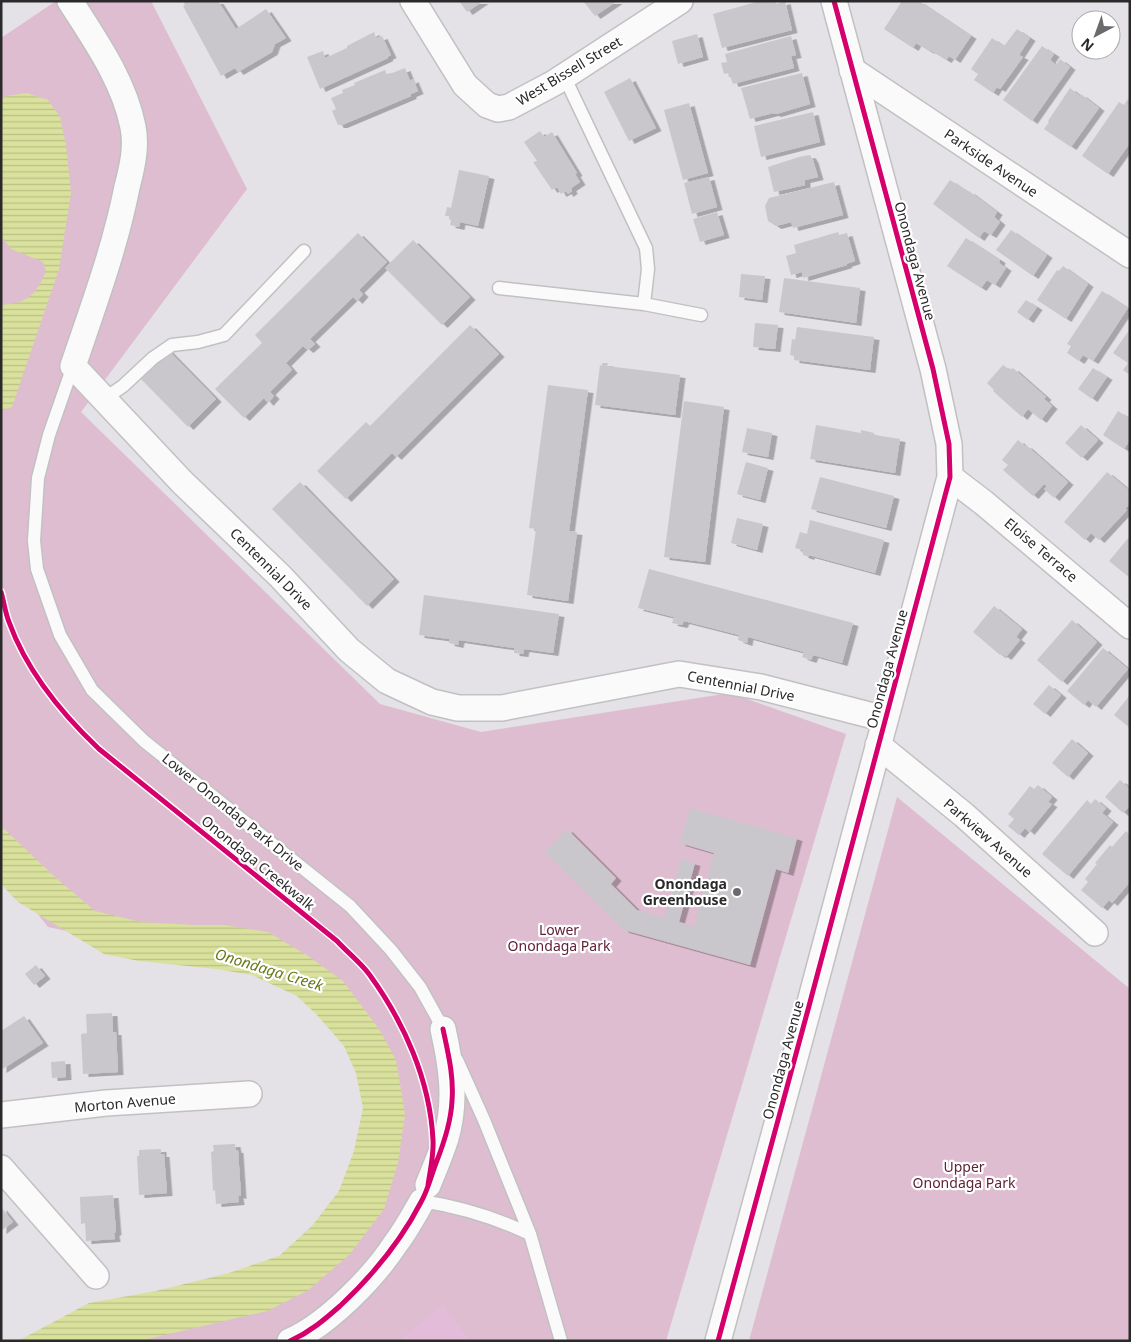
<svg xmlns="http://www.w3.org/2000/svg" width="1131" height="1342" font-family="'Noto Sans',sans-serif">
<defs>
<pattern id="water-rules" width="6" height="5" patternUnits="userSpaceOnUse" patternTransform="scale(1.25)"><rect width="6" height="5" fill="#d9e19c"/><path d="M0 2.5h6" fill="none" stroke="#bac187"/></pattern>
<filter id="shadow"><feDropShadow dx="5.5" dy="3" stdDeviation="0" flood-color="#0004"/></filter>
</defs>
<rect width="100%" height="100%" fill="#e4e1e7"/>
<path fill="#dfbdd0" d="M56,1h95l96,188 -166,223 299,292 101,28 249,-39 116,41 -180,607h-588l211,-66 63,-63 19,-92 -40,-131 -283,-62 -47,-60v-829z
M897,797l233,192v352h-381z"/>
<path fill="#e2bcd9" d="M443,1305l27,36h-72z"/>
<path fill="url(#water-rules)" d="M27,93l21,7 12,17 6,28 5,48 -12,76 -47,138 -10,3 -1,-105c27,-2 35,-10 45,-34l-3,-9 -32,-13 -10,-13v-135l5,-5z
M1,826l54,51 40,34 46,11 52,3h31l44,7 40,24 35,25 36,48 17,31 9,54 -7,49 -14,46 -35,46 -42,36 -40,20 -128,30h-121l71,-38 67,-12 73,-18 50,-17 33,-30 27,-35 15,-40 9,-43 -7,-35 -12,-27 -27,-31 -20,-19 -45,-21 -36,-6 -77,-8 -35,-7 -86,-52 -17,-18z"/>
<path fill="#cac7cc" filter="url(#shadow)" d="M183,1h35l18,28 30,-20 20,29 -11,6 -3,8 -34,20 -3,-4 -14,8 -38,-70 2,-1z
M459,1h24l-16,11z
M583,1h34l-22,15z
M760,1h15l1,3 9,-3 7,29 -70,18 -9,-34z
M902,1h17l52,35 -16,24 -6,-4 -3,4 -16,-10 -1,1 -13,-8 -3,5 -29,-19z
M1017,29l13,9 -11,17 4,2 -23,32 -3,-2 -4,6 -19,-13 4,-6 -7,-5 21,-31 12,8z
M374,32l2,6 6,-2 9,19 -4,2 1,1 -68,31 -13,-32 16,-6 2,7 22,-10v-2z
M697,34l6,23 -25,7 -6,-23z
M791,36l5,19 -5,1 3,12 -61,16 -4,-11 -5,1 -3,-11 6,-1 -2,-8z
M1042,46l12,8 -4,6 6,5 4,-6 10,8 -38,54 -29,-21z
M405,68l5,13 3,-2 5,12 -7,3v2l-69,29h-4l-6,-14 4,-2 -5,-11 12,-5 -1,-3 13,-5 -1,-2 31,-13 2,5z
M802,73l8,31 -34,10 -3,-1 -23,6 -9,-31z
M630,78l26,50 -27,13 -25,-49z
M1070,88l10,8 1,-2 18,14 -28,39 -27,-18 5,-7 -1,-1z
M1128,99l2,1v43l-22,31 -26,-18 37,-54 5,3z
M689,103l19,70 -25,7 -19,-70z
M813,112l7,30 -59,15 -7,-31z
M540,131l4,6 8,-5 25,41 -2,1 5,8 -9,6 1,3 -4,3 -2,-3 -5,3 -4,-7 -5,3 -19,-28 4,-1 -13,-19z
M810,155l3,5 5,17 -13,3v5l-31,7 -6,-25 31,-10z
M459,170l30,6 -11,50 -18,-4 -1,5 -9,-2 1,-5 -2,-1v-3h-4l2,-9 4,1z
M709,177l8,30 -25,7 -8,-31z
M950,180l18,12 1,-1 28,21 -3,5 6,5 -9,13 -7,-4 -5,7 -46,-34z
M834,182l9,33 -50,13 -2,-6 -15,4 -8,-5 -3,-15 4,-8z
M717,212l7,23 -24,7 -7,-23z
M1011,230l36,25 -14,21 -37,-26z
M838,232l1,3 8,-2 8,28 -9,3 1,1 -44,13 -1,-6 -11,3 -5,-19 10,-3 -2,-8z
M358,233l29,29 -28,28 4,4 -6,7 -4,-4 -43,42 5,5 -7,6 -5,-4 -17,17 6,7 -22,22 4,4 -6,7 -4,-5 -20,20 -29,-29 47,-46 -7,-8z
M966,238l34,22 -1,3 7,5 -11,17 -8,-5 -6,8 -34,-22z
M413,240l57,57 -28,28 -57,-57z
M1063,266l25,18 -22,35 -29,-19 20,-30 2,1z
M741,274l24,2 -3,24 -23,-3z
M784,278l76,10 -4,35 -77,-11z
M1102,291l26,17 -35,53 -10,-6 -4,6 -12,-8 4,-7 -4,-2z
M1026,300l11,7 -9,13 -11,-8z
M755,323l23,2 -3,24 -22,-2z
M470,325l29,29 -103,103 -4,-4 -46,46 -29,-28 49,-49 4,4z
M797,327l77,10 -4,33 -76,-10v-4l-4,-1 2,-16 3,1z
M1130,329v46l-7,-5 5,-7 -15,-10z
M167,349l49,50 -28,28 -49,-50z
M602,363h6l-1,3 73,9 -5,40 -80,-10 5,-40 2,1z
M1003,365l7,5 3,-2 33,29 -2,2 8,7 -11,14 -13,-11 -6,8 -29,-26 1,-1 -7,-7z
M1093,368l14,9 -15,22 -14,-10z
M548,385l40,5 -19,141 8,1 -9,69 -41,-6 9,-66 -7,-1z
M684,401l40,6 -19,155 -41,-5z
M1118,411l12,8v21l-6,9 -21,-14z
M816,425l45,8v-3l13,3v2l26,4 -5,34 -85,-14z
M1081,425l17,15 -16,18 -17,-15z
M747,428l25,5 -4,24 -26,-5z
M1018,440l7,6 1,-1 42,37 -14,16 -10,-9 3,-3 -3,-2 -11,12 -30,-26 5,-5 -6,-5z
M746,462l22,6 -8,32 -23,-6z
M1107,472l23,19v12l-5,6 2,1 -28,30 -8,-7 -6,7 -21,-18z
M820,477l74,19 -8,32 -75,-19z
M300,482l94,97 -27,27 -95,-97z
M737,518l26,6 -6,26 -26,-7z
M810,520l74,20 -9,33 -66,-18v2l-6,-2 -1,-5 -7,-2 5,-16 7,2z
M1130,536v42l-21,-17z
M649,569l204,54 -11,40 -29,-8 -2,5 -9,-3 2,-5 -56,-15 -1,6 -9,-3 1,-5 -55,-14 -2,4 -10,-2 2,-6 -36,-9z
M424,595l135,19 -6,39 -29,-4 -1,5 -9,-1v-5l-55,-8 -1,5 -9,-2v-4l-30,-4z
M994,606l28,23 -6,8 4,3 -14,17 -4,-3 -2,1 -27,-23z
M1072,620l25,22 -35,40 -25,-22z
M1103,648l25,21 -32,38 -8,-7 -4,5 -17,-14z
M1049,685l12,10 -16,19 -12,-10z
M1130,695v33l-16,-13z
M1072,739l16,14 -20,24 -16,-14z
M1120,780l10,9v17l-7,7 -18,-16z
M1038,785l14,12 -4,5 4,2 -23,28 -4,-4 -6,7 -11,-9 6,-7 -6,-5 22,-28 4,3z
M1095,799l11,9 -4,5 11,9 -45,54 -26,-22 45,-54 4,4z
M690,808l107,30 -9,35 -12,-4 -26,96 -126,-35 -79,-78 22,-23 49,49 -5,6 26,26 28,8 16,-59 14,4 -16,59 15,4 20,-73 -34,-10z
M1126,831l4,4v47l-18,21 -3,-3 -7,8 -21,-18 7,-8 -3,-3 12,-15 -2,-1 15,-18 2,2z
M36,965l9,11 -11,9 -9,-11z
M112,1013l1,19h3l2,40 -35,2 -2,-40 6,-1 -1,-19z
M24,1016l19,27 -42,27v-39z
M65,1061l1,16 -14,1 -1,-16z
M235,1144l1,6h2l3,46 -3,-1 1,7 -23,2 -1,-14 -2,1 -2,-39 3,-1 -1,-6z
M161,1149v5h3l3,39 -28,2 -2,-39h2v-6z
M113,1195l3,37 -2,1 1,6 -29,2 -1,-18 -4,1 -1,-27z
M1,1207l12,15 -12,9z"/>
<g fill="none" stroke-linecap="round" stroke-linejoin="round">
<g stroke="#c1c1c2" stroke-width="15">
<path id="lane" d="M499,288l145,16 4,-35 -2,-21 -82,-172
M644,304l57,11
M73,366l-24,69 -11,43 -4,63 3,28 23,66 32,55 52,51 206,165 41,44 29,37 25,45
M104,399l19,-13 30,-28 19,-13 26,-3 26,-7 80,-84
M457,1060l27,60 46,114
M423,1198l-1,3c39,6 72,16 108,33l31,107"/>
</g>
<g stroke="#c1c1c2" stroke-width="28">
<path id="street" d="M70,1c25,39 54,80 63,126 4,20 -1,41 -6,60 -12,61 -34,120 -54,179l109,116 98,94 69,74 38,31 45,21 26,6h44l177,-34 82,13 124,32
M413,1l52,84 22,20 11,4 11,-2 45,-24 126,-82
M852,70l278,185
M950,477l34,26 146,123
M878,745l86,70 131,118
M1,1115l105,-12 143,-9
M1,1168l95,108
M428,1185c6,-15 13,-31 18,-47 11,-37 5,-73 -3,-109
M290,1341c37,-16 84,-64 106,-98 10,-13 18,-28 26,-42
M718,1341l91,-335 141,-529 -1,-33 -16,-75 -99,-368"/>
</g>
<use href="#lane" stroke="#fbfafb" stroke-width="12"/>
<use href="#street" stroke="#fbfafb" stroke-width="25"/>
<g stroke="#fff" stroke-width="8">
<path id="cycleway" d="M1,592c3,10 4,20 8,30 18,50 52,91 90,127l238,192c10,11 23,21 32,33 35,48 61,106 64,166 1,14 -3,31 -5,45
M290,1341c20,-9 34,-21 50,-35 32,-30 61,-65 81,-104 7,-12 10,-26 15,-39 8,-20 15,-41 16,-62 2,-25 -4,-48 -9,-72
M718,1341l91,-335 141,-529 -1,-33 -16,-75 -99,-368"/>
</g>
<use href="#cycleway" stroke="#d6006c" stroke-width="5"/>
</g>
<circle fill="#6b6a6c" stroke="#fff" stroke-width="2" cx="737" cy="892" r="5"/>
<g text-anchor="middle" stroke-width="4.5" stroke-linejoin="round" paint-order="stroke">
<g font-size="14" fill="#2a2a2a" stroke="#fff">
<text transform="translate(569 71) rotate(-31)" y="5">West Bissell Street</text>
<text transform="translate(991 163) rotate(34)" y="5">Parkside Avenue</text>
<text transform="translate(915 261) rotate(75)" y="5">Onondaga Avenue</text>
<text transform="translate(1041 550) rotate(40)" y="5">Eloise Terrace</text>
<text transform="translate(271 569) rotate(45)" y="5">Centennial Drive</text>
<text transform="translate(887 669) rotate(-75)" y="5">Onondaga Avenue</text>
<text transform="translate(741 686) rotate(11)" y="5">Centennial Drive</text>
<text transform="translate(233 812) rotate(39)" y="5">Lower Onondag Park Drive</text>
<text transform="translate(988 838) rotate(41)" y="5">Parkview Avenue</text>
<text transform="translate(258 863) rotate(39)" y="5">Onondaga Creekwalk</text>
<text transform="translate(783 1060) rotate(-75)" y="5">Onondaga Avenue</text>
<text transform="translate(125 1103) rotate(-5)" y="5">Morton Avenue</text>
</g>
<g font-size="14" font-weight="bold" fill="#2a2a2a" stroke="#fff" text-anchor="end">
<text x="727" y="889">Onondaga<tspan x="727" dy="16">Greenhouse</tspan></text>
</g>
<g font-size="14" fill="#5f2237" stroke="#fff">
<text x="559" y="935">Lower<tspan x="559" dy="16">Onondaga Park</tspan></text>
<text x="964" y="1172">Upper<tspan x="964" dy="16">Onondaga Park</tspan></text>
</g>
<g font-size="15" font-style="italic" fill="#66791a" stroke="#fff">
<text transform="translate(269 970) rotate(17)" y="5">Onondaga Creek</text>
</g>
</g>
<rect width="1131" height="1342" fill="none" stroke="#2a2a2a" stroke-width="5"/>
<g transform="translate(1096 35) rotate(221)"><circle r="24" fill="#ffffff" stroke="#aaaaaa"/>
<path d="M0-4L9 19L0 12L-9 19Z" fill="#6b6a6c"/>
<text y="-8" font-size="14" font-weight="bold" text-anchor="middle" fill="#2a2a2a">N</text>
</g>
</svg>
